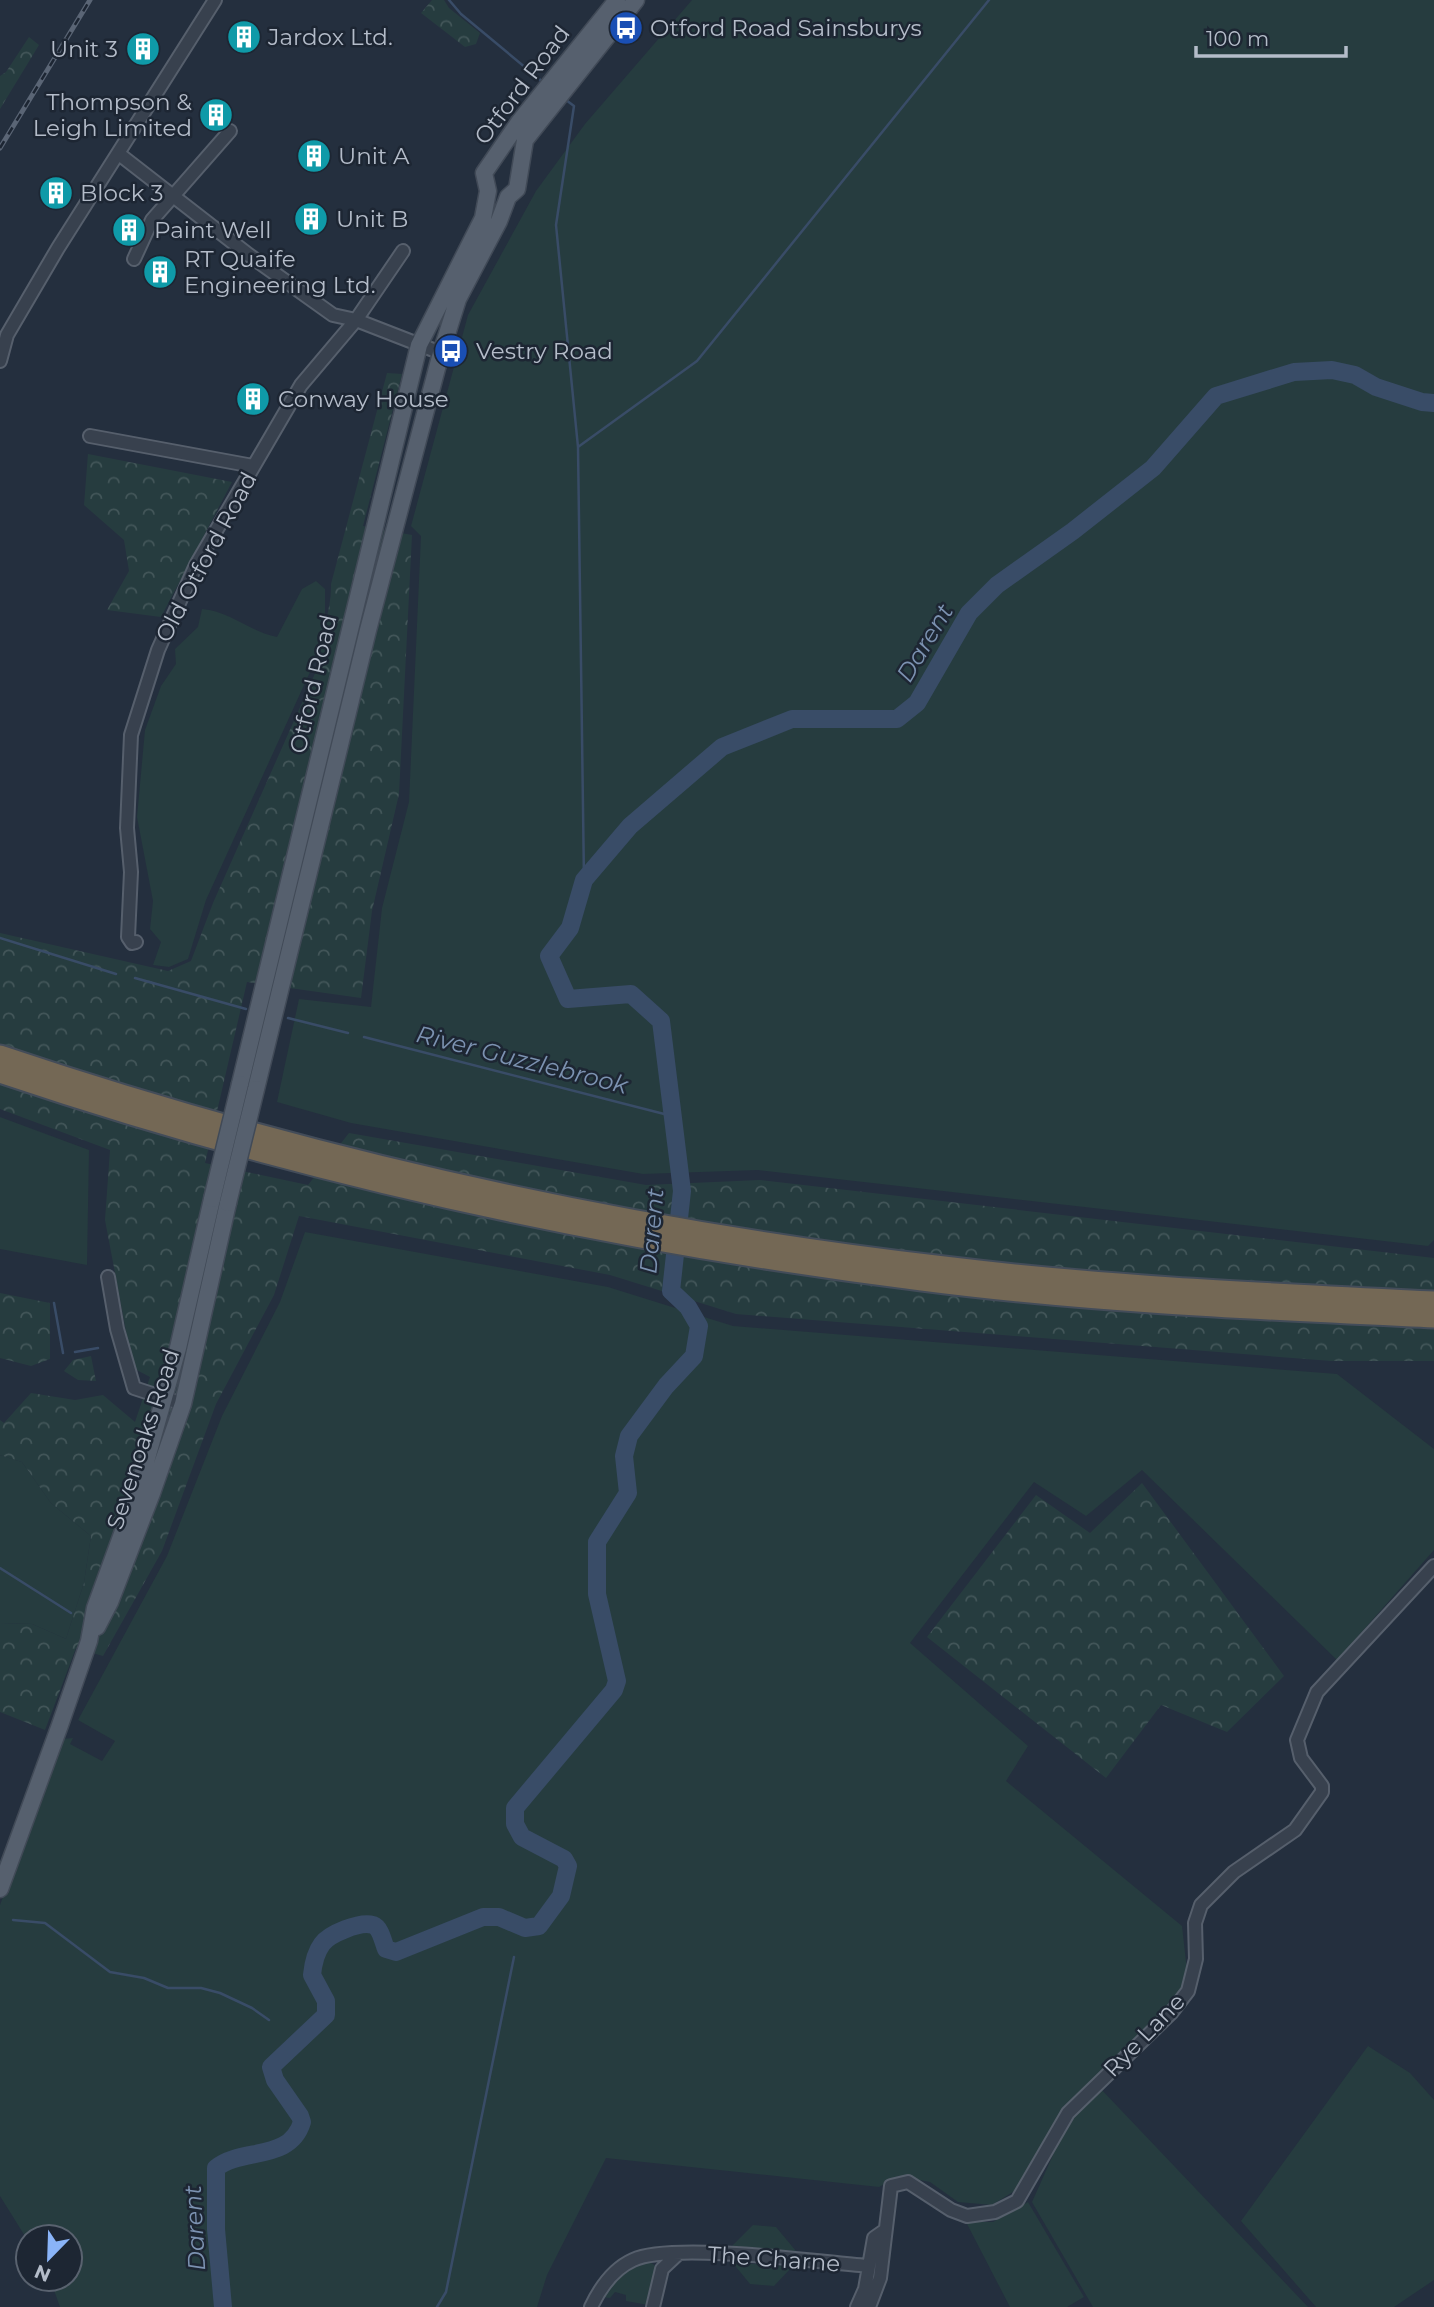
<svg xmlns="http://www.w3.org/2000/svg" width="1434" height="2307" font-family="Montserrat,sans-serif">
<defs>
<pattern id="forest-crowns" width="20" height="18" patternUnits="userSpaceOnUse" patternTransform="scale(1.75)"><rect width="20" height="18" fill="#263c3f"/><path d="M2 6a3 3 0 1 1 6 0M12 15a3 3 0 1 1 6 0" fill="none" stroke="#435659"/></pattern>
</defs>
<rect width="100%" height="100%" fill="#242f3e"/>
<path fill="#263c3f" d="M692,0h742v1240l-6,6 -670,-76 -115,4 -292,-51 -74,-21 22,-103 72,8 11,-99 27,-106 12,-266 -10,-10 57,-211 68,-124 49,-67z
M316,581l9,8v28l-10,44 -109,239 -18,59 -19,8 -16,-2 8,-23 -11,-13 3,-28 -16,-84 8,-87 16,-44 15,-22 -1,-15 23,-22 4,-18c28,2 48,23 75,28l25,-48z
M0,1117l89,33 -2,115 -87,-16z
M305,1232l303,55 125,39 604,48 97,75v101l-97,110 -195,-190 -56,46 -52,-34 -124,161 118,103 -22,35 176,145 6,54 -29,38 -98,93 -40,76 -29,18 -34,-3 -28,-20 -31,-6 -20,11 -273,-29 -59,117 -10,32h-477l-10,-28h20v-42h-42v4l-28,-45v-291l61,-166 12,-1 -3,6 32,17 13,-20 -37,-21 89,-164 55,-140 58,-114z
M0,1455l22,7 29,41 40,33 -7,47 -18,56 -34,-15 -32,-1z
M1368,2046l42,27 24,27v180l-40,27h-78l-75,-86z
M1099,2087l209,220h-215l-61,-105 38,-85z
M1028,2202l56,95 -17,10h-57l-44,-85h27z
M753,2225l23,2 20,24 -64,-5z
M650,2262l7,5 -9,38 -22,-4v-6l-11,-3 -5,6 -9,-1 24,-26z
M732,2262l60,5 -18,19 -24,-2z"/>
<path fill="url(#forest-crowns)" d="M432,0h12l5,8 31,25 -4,11 -11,3 -44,-34z
M29,37l10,8 -39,64v-33l6,-4z
M387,373l15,1 -39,152 49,9 -13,259 -27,117 -11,87 -114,-16 -42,181 103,22 41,-52 297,52 114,-5 674,78v103h-103l-595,-47 -126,-39 -311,-59 -25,79 -58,109 -54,147 -59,105 -27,-8 -31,82 -45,-18v-89l32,1 34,15 18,-56 7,-47 -40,-33 -29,-41 -22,-7v-35l4,3 27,-30 44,7 28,-5 32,27 15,-45 -17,-9 -28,-148 5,-70 -110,-41v-176l168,38 23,-10 22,-58 108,-243c-2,-25 11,-49 10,-76z
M88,454l144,28 -71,135 -54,-7 22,-39 -5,-31 -40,-35z
M0,1293l50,10v56l-19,7 -31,-8z
M91,1356l5,25 -18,-1 -14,-9 9,-11z
M1142,1483l142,193 -57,56 -66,-27 -55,73 -179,-141 109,-142 54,38z"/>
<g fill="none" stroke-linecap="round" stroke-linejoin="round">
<path stroke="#394c67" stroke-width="2.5" d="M449,0l12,14 83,69
M566,100l8,6 -18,119 22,222
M584,880l-6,-433 119,-86 292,-361
M0,938l116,36
M135,978l111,31
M288,1018l60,15
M364,1037l308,79
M54,1303l9,50
M75,1352l23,-4
M0,1568l71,45
M13,1920l32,3 65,49 34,6 24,10h33l19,5 32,15 17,12
M437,2307l9,-15 68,-335"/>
<path stroke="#394c67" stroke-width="18" d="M223,2307l-7,-78v-61c26,-21 74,-6 86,-46l-2,-6 -25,-36 -4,-13 55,-52v-14l-14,-26c1,-10 4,-23 10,-31 7,-10 38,-23 51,-19 8,3 10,17 13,24l10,3 87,-35h16l26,11 14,-2 22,-30 7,-30 -4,-7 -42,-22 -7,-13v-16l99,-118 3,-9 -20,-87v-52l31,-49 -4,-37 5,-20 37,-50 28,-30 5,-30 -11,-19 -17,-16 11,-100 -21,-170 -30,-27 -63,5 -19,-43 21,-28 14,-48 46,-54 92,-79 70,-28h105l20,-16 52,-90 28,-28 76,-54 80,-63 63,-72 78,-24 38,-2 23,5 21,12 46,15 12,1"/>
<g stroke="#565f6c" stroke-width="16">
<path id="minor" d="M119,154l130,101 84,60 23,5 85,33
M134,259l18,-39 78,-89
M0,361l7,-26 51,-87 157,-248
M90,436l163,30
M136,942l-4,1 -4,-6 3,-65 -4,-44 4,-93 27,-85 38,-85 105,-180 55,-65 47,-69
M108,1277l9,52 17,59 49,16
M591,2307c9,-19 22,-38 42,-47 39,-18 187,2 236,6
M653,2307l9,-38 17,-16
M857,2307l8,-18 9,-51 10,-7
M869,2307l11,-29 11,-92 17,-4 43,28 16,6 28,-4 22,-11 51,-88 103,-100 17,-22 8,-32 -1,-36 6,-18 33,-33 61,-42 27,-38v-6l-21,-28 -4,-18 20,-48 117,-126"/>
</g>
<g stroke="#414a57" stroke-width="19">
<path id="major" d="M240,1084l179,-739 64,-127 5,-27 -4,-18 35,-51 98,-122
M256,1089l112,-459 73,-277 17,-54 41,-78 9,-24 9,-8 8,-49 111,-140
M97,1627l13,-25 42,-109 31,-89 45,-201
M0,1889l60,-164 29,-84 6,-33 43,-118 40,-142 34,-149"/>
</g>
<g stroke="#434c59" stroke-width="23">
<path id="highway" d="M0,1055c306,103 623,174 944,211 163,20 326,27 490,35
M0,1073c299,101 609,169 922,208 170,22 341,29 512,37"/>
</g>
<use href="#minor" stroke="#38414e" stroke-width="12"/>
<use href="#major" stroke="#56606e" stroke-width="16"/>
<use href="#highway" stroke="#746855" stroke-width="19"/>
<g stroke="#5a6575" stroke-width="5">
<path id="rail" d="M0,148l90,-148"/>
</g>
<use href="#rail" stroke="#1d2633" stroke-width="2.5" stroke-dasharray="8" stroke-linecap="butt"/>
<g stroke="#414a57" stroke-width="19" stroke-linecap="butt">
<path id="major-bridge" d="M212,1199l28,-115
M228,1203l28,-114"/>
</g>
<use href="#major-bridge" stroke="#56606e" stroke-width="16"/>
</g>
<defs>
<g id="bus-disc" transform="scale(1.75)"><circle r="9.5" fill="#1a4fb4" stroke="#1d2633"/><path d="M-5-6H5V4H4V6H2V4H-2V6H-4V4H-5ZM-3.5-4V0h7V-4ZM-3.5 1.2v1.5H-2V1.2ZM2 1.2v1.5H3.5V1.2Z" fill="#fff"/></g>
<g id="building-disc" transform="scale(1.75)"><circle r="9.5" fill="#0f9aa8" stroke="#1d2633"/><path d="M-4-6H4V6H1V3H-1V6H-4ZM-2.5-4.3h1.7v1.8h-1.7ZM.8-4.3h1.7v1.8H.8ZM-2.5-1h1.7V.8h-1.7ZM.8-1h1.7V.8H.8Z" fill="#fff"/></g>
</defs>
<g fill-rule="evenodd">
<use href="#bus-disc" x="626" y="28"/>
<use href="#building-disc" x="244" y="37"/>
<use href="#building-disc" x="143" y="49"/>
<use href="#building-disc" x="216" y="115"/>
<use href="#building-disc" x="314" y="156"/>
<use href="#building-disc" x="56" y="193"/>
<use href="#building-disc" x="311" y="219"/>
<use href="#building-disc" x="129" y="230"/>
<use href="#building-disc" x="160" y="272"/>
<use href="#bus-disc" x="451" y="351"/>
<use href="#building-disc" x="253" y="399"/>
</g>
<g text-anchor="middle" stroke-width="5" stroke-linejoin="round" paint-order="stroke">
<g font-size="23" fill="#b4bcc9" stroke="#1d2633" text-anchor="start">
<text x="650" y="36">Otford Road Sainsburys</text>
<text x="268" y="45">Jardox Ltd.</text>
<text x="118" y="57" text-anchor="end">Unit 3</text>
<text x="192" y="110" text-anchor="end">Thompson &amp;<tspan x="192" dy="26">Leigh Limited</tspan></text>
<text x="338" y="164">Unit A</text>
<text x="80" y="201">Block 3</text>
<text x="336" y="227">Unit B</text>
<text x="154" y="238">Paint Well</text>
<text x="184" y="267">RT Quaife<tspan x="184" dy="26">Engineering Ltd.</tspan></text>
<text x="476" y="359">Vestry Road</text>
<text x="278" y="407">Conway House</text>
</g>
<g font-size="23" fill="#b4bcc9" stroke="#1d2633">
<text transform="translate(522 85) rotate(-53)" y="8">Otford Road</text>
<text transform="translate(206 557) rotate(-62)" y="8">Old Otford Road</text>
<text transform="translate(313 684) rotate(-77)" y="8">Otford Road</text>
<text transform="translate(143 1439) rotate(-72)" y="8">Sevenoaks Road</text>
<text transform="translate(1144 2035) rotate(-46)" y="8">Rye Lane</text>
<text transform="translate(774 2259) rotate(4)" y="8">The Charne</text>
</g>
<g font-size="24" font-style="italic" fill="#7c92b1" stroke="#1d2633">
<text transform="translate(925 643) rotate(-59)" y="8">Darent</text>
<text transform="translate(522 1060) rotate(14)" y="8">River Guzzlebrook</text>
<text transform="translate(652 1231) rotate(-85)" y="8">Darent</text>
<text transform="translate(195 2228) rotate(-93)" y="8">Darent</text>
</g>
</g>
<g transform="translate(49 2258) rotate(203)"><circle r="33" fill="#1d2633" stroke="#59626f" stroke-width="2"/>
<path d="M0-5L12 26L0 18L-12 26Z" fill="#8ab4f8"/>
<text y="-10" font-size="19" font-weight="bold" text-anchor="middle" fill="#b4bcc9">N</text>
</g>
<path d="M1196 46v10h150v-10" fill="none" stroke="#b4bcc9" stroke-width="3.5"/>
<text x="1206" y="46" font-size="21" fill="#b4bcc9" stroke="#1d2633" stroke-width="5" paint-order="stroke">100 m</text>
</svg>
